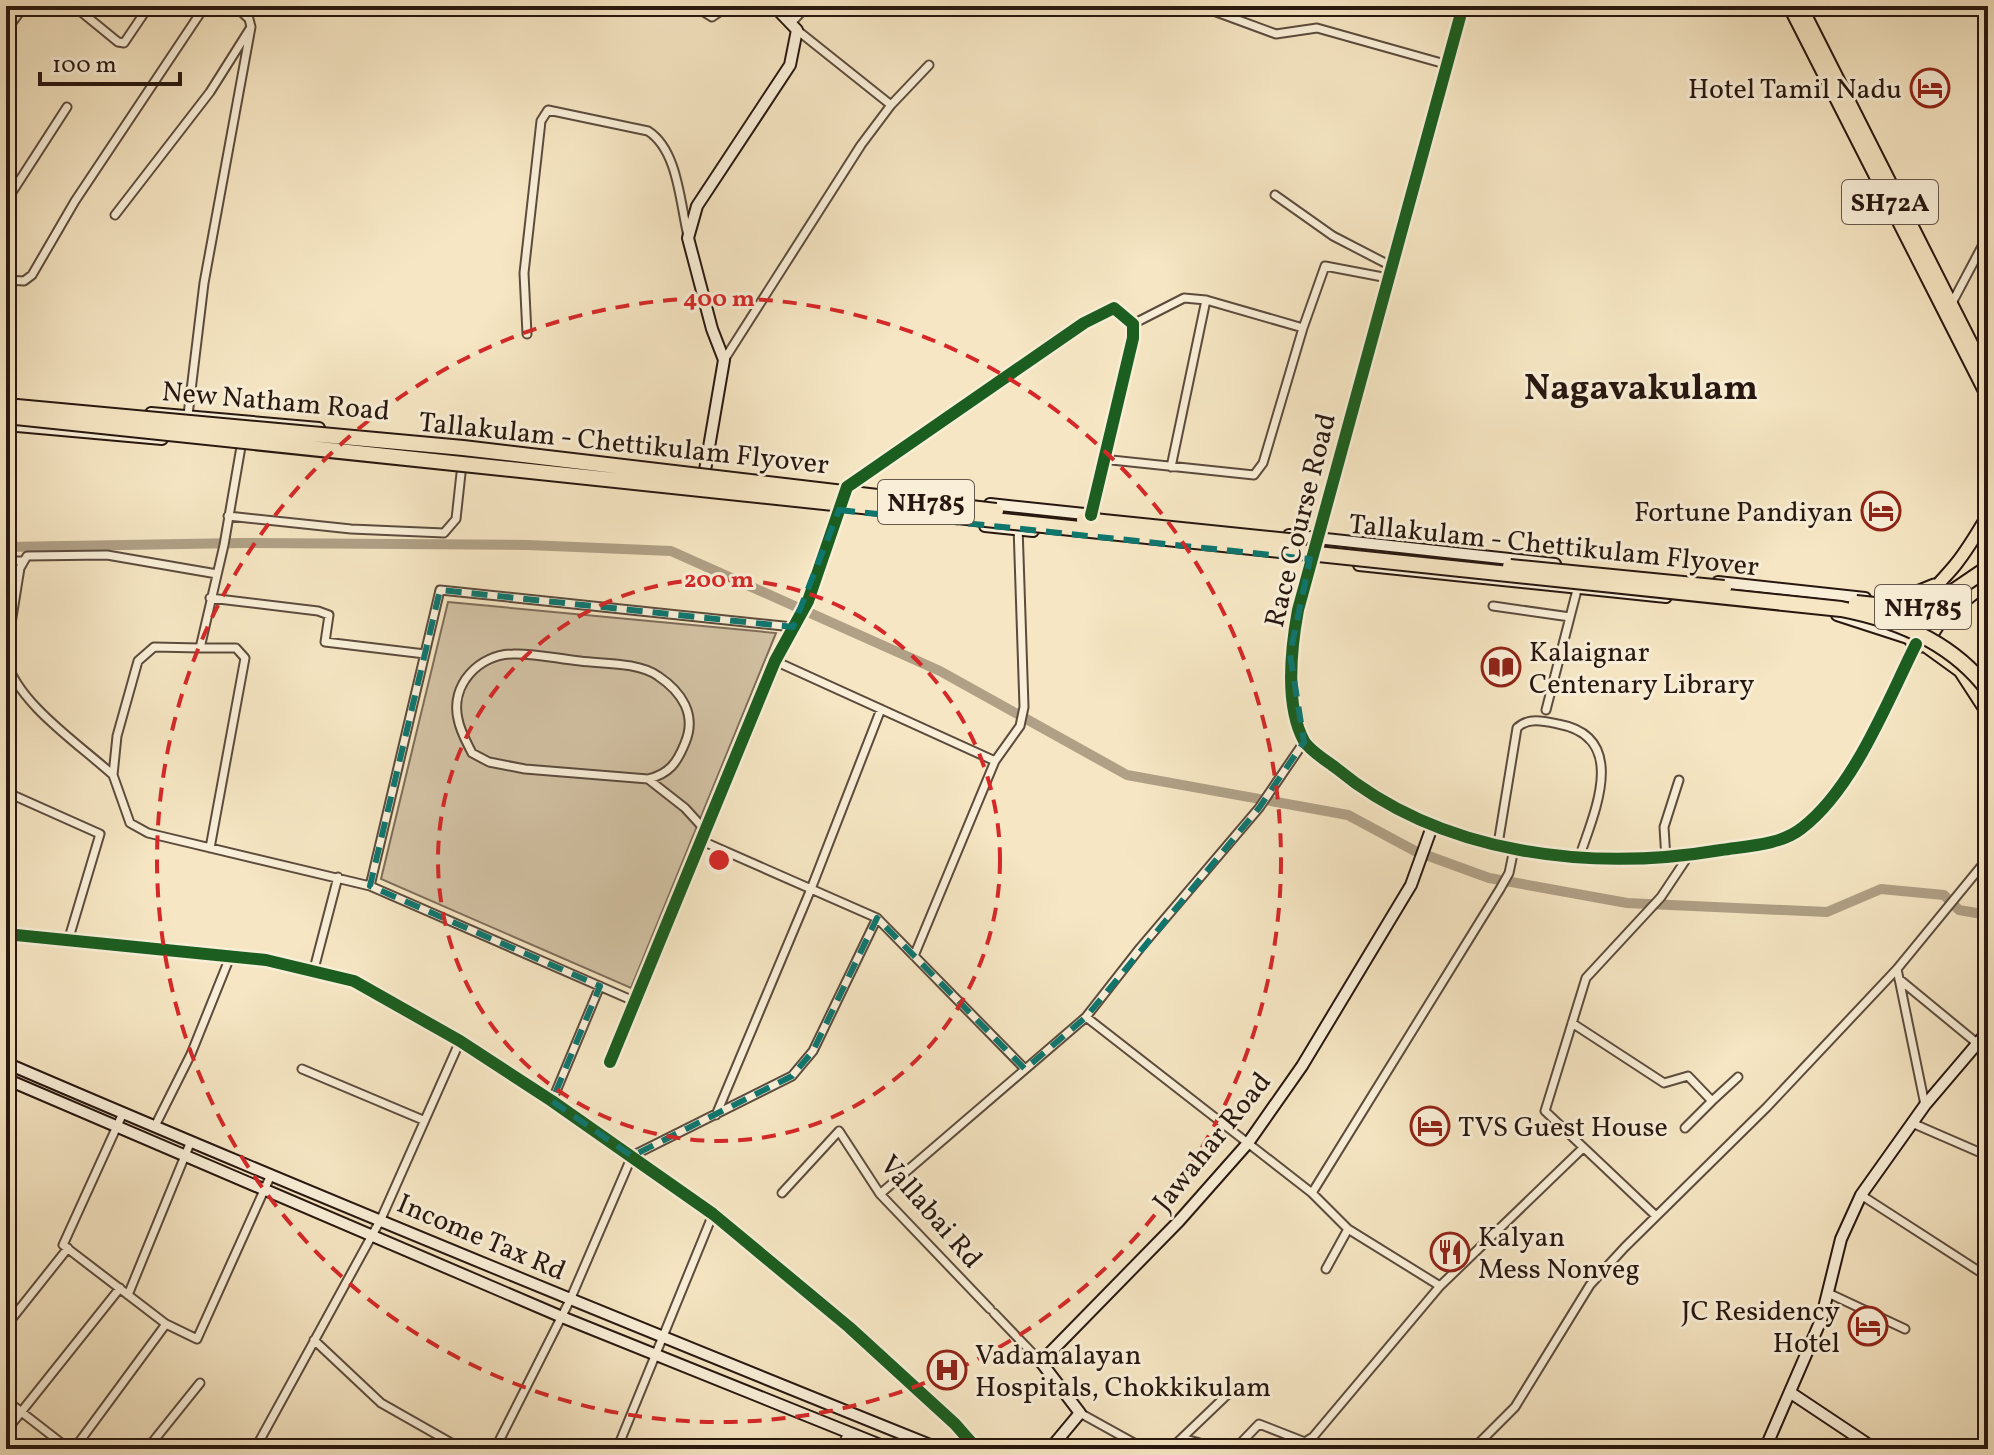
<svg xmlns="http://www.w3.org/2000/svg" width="1994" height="1455" font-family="Vollkorn,serif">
<rect width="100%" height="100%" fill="#f6e6c3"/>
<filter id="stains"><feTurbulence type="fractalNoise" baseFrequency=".0025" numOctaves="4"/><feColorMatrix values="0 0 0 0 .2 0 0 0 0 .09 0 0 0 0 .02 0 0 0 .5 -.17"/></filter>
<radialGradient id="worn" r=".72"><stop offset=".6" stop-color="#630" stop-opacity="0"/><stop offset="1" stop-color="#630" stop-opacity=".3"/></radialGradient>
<path fill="#d3c3a5" stroke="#7e6d5a" stroke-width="2" d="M448,602l328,31 -145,355 -250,-109z"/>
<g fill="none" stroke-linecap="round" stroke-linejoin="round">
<path stroke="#b0a086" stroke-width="10" d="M6,547l235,-4 287,2 143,6 269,120 187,104 221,40 67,36 74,27 138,25 200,9 54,-23 63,6 15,15 29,5"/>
<g stroke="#5c4b3d" stroke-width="11">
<path id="street" d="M74,6l44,36 6,1 25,-37
M694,6l18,11 16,-11
M1200,6l76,28 41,-6 128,36
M791,23l16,-17
M6,31l18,-25
M891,105l38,-40
M1275,195l58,41 58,30
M7,200l60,-93
M115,215l95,-123 41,-65 -2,-8 -14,-13
M6,280l18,1 8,-6 43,-74 130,-195
M1952,303l36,-68
M1303,328l22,-62 63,12
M527,334l-3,-61 17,-152 7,-11 100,21c30,19 32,72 40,105
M724,360l137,-215 30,-40 -94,-75
M188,415l16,-132 47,-256
M242,441l-18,104 -24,103 -46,-1 -16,14 -21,75 -4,39 17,48 18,10 222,53 266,116
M1102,459l152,16 9,-12 40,-135 -97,-28 -22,-2 -51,26
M1171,467l35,-167
M228,516l123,13 93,4 12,-14 8,-73
M6,561h16
M210,598l108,13 11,4 -4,27 100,12
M1493,606l77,11
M200,648h36l9,10 -35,190
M6,655l14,-87 7,-12 80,-1 110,19
M6,659c11,44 73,85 107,116
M775,661l220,100 -81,195
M1546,710l31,-120
M995,761l25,-35 4,-19 -6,-181
M648,779c21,-5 29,-16 37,-36 12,-28 -3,-51 -27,-67 -20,-14 -55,-12 -78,-15 -22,-2 -45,-8 -67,-7 -34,0 -63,31 -55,65 2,12 9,24 14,34l17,9 36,7 123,10 37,29 21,23
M6,792l94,42 -32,107
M702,841l175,77 148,151
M1498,844l19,-116c11,-11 27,-7 41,-4 72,13 36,89 21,134
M1666,859l-2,-32 15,-47
M370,886l70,-296 353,37
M6,934l260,26 88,21 106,60 92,60 161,113 136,113 106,97 22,25
M6,951l5,-16
M314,969l24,-92
M1897,969l28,136
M1899,979l79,65
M1086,1017l226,176 36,36 92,57
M1572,1023l92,60 24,-7 24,25 26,-24
M610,1062l165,-401 33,-60 39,-114 237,-164 30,-15 19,16v14l-42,177
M302,1069l121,51
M552,1101l48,-115
M716,1115l95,-226 70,-180
M1912,1123l76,33
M155,1126l36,-72 39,-97
M1685,1128l27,-27
M782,1193l57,-62 41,63 110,115
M1312,1193l188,-304 9,-16 5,-24
M880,1194l206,-177 54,-69 119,-140 45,-66
M1861,1195l127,82
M1656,1216l-111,-105 41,-133 75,-81 28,-42
M1326,1269l22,-40
M1828,1293l77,36
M128,1295l63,-154
M994,1313l47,49
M166,1324l31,15 73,-162
M6,1326l62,-78
M314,1340l67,63 81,46
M6,1400l63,49
M1080,1413l65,36
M6,1431l114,-143
M1182,1438l47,-45
M152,1442l13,7
M74,1449l92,-125 -103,-79 60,-132
M147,1449l53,-66
M255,1449l126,-230 79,-178
M495,1449l75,-149 62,-144 160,-80 21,-25 64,-133
M617,1449l96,-235
M841,1449l7,-17
M1170,1449l12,-11 39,11
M1235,1449l24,-25 46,18 8,-5 127,-151 143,-138
M1473,1449l42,-42 75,-122 35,-38 142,-140 130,-138 91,-111
M1979,1449l9,-16"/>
</g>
<g stroke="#281710" stroke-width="14">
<path id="secondary" d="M1463,6l-165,604c-7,38 -13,96 6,131 6,10 23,20 32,27 105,87 255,104 385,82 26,-4 60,-5 81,-22 52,-40 85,-126 114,-184
M151,413l168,15
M6,425l156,14
M703,482l21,-122 -12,-31 -24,-91 9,-32 93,-141 7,-35 -23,-24
M990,504l104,11
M985,526l48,5
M1289,535l266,29
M1359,565l307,32
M1718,582l147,16
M1837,615l74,24
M6,1063c309,133 621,260 934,386
M6,1079l556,238 328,132
M1791,1393l84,56
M1050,1449l30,-36 -39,-51 138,-141 69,-78 54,-77 109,-181 22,-61
M1765,1449l56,-129 20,-81 20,-44 64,-90 63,-74"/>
</g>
<g stroke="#281710" stroke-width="15">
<path id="primary" d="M1789,6l199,392
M1801,6l187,370
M1890,603l44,-18
M1919,622c3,-26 22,-39 37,-58 12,-15 22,-32 32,-49
M1909 634a12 12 0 1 1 24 0a12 12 0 1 1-24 0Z
M1933,633l9,-14 46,-37
M1924,645l36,26 28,43"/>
</g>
<use href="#street" stroke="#f9efd8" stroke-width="7"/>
<use href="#secondary" stroke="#f9efd8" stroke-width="10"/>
<use href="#primary" stroke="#f6e6c3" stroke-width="11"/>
<g stroke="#281710" stroke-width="18" stroke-linecap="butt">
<path id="highway-bridge" d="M6,406l457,42 533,63
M6,416l1835,193c57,11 112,34 147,81
M1084,520l214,22
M1510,567l214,21
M1856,603l56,6 23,-5 53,-36"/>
</g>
<use href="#highway-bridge" stroke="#f6e6c3" stroke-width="14"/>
<g stroke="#f9efd8" stroke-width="17">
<path id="cycleway" d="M1463,6l-165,604c-7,38 -13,96 6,131 6,10 23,20 32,27 105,87 255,104 385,82 26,-4 60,-5 81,-22 52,-40 85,-126 114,-184
M6,934l260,26 88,21 106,60 92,60 161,113 136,113 106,97 22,25
M610,1062l165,-401 33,-60 39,-114 237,-164 30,-15 19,16v14l-42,177"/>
</g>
<use href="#cycleway" stroke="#1b5e20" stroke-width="12"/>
</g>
<path fill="none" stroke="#0f766e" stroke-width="6" stroke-dasharray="16 10" stroke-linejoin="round" d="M839,510l471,49 -20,95 14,88 -45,66 -173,209 -61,52 -148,-151 -64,133 -21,25 -160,80 -80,-55 48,-115 -230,-100 70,-296 353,37z"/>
<g fill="none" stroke="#d62828" stroke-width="4" stroke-dasharray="14 10">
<circle cx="719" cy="860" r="281"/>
<circle cx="719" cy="860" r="562"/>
</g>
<defs>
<g id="hotel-ring" transform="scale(2)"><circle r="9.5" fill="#f9efd8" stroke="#8f2418" stroke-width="1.5"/><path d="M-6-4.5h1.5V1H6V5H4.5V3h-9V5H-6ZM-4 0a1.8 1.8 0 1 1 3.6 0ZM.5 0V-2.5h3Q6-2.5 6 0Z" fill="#8f2418"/></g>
<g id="library-ring" transform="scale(2)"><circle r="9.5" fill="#f9efd8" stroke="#8f2418" stroke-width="1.5"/><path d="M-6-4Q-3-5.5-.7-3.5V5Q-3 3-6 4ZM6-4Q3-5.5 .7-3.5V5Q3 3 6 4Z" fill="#8f2418"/></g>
<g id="restaurant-ring" transform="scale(2)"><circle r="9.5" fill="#f9efd8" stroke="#8f2418" stroke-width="1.5"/><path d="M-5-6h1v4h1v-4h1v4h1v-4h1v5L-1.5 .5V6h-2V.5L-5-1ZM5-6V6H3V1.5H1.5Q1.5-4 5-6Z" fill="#8f2418"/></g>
<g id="hospital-ring" transform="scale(2)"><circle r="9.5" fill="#f9efd8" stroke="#8f2418" stroke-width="1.5"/><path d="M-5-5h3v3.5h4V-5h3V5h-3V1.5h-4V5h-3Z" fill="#8f2418"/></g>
</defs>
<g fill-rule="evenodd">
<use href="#hotel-ring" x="1930" y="88"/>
<use href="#hotel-ring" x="1881" y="511"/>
<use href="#library-ring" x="1501" y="667"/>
<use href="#hotel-ring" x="1430" y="1126"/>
<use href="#restaurant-ring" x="1450" y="1252"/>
<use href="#hotel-ring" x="1868" y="1326"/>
<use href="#hospital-ring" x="947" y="1370"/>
</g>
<g text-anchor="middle" stroke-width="6" stroke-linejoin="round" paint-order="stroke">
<g fill="#f9efd8" stroke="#67584c" stroke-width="2">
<rect x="1842" y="180" width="96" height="44" rx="6"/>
<rect x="878" y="480" width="96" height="44" rx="6"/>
<rect x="1875" y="585" width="96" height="44" rx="6"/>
</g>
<g font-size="26" font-weight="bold" fill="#281710">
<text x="1890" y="211">SH72A</text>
<text x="926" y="511">NH785</text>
<text x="1923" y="616">NH785</text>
</g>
<g font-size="28" fill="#281710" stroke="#f9efd8" text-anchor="start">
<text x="1902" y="98" text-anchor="end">Hotel Tamil Nadu</text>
<text x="1853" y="521" text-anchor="end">Fortune Pandiyan</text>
<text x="1529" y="661">Kalaignar<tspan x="1529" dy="32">Centenary Library</tspan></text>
<text x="1458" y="1136">TVS Guest House</text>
<text x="1478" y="1246">Kalyan<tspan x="1478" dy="32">Mess Nonveg</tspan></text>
<text x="1840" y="1320" text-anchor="end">JC Residency<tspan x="1840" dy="32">Hotel</tspan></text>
<text x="975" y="1364">Vadamalayan<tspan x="975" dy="32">Hospitals, Chokkikulam</tspan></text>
</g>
<g font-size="28" fill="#281710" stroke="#f9efd8">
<text transform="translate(276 400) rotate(5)" y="10">New Natham Road</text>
<text transform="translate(624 442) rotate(6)" y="10">Tallakulam - Chettikulam Flyover</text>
<text transform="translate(1299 520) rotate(-76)" y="10">Race Course Road</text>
<text transform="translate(1554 544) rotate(6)" y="10">Tallakulam - Chettikulam Flyover</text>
<text transform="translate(1211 1141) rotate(-51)" y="10">Jawahar Road</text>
<text transform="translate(932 1211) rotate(49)" y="10">Vallabai Rd</text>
<text transform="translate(482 1236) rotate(23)" y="10">Income Tax Rd</text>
</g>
<g font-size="36" font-weight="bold" fill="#281710" stroke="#f9efd8">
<text x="1641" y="399">Nagavakulam</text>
</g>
</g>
<circle cx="719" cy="860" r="12" fill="#d62828" stroke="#f9efd8" stroke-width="4"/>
<g font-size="24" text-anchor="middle" font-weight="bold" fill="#d62828" stroke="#f9efd8" stroke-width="6" stroke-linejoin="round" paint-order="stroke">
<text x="719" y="306">400 m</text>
<text x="719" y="587">200 m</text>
</g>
<rect width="1994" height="1455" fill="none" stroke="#f6e6c3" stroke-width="32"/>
<rect x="8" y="8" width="1978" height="1439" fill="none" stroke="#281710" stroke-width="4"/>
<rect x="16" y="16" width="1962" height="1423" fill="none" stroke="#281710" stroke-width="2"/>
<path d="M40 72v12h140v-12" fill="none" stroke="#281710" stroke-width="4"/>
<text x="52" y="72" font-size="24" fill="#281710" stroke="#f9efd8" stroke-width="6" paint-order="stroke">100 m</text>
<rect width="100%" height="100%" filter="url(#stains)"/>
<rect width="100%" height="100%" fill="url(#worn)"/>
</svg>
